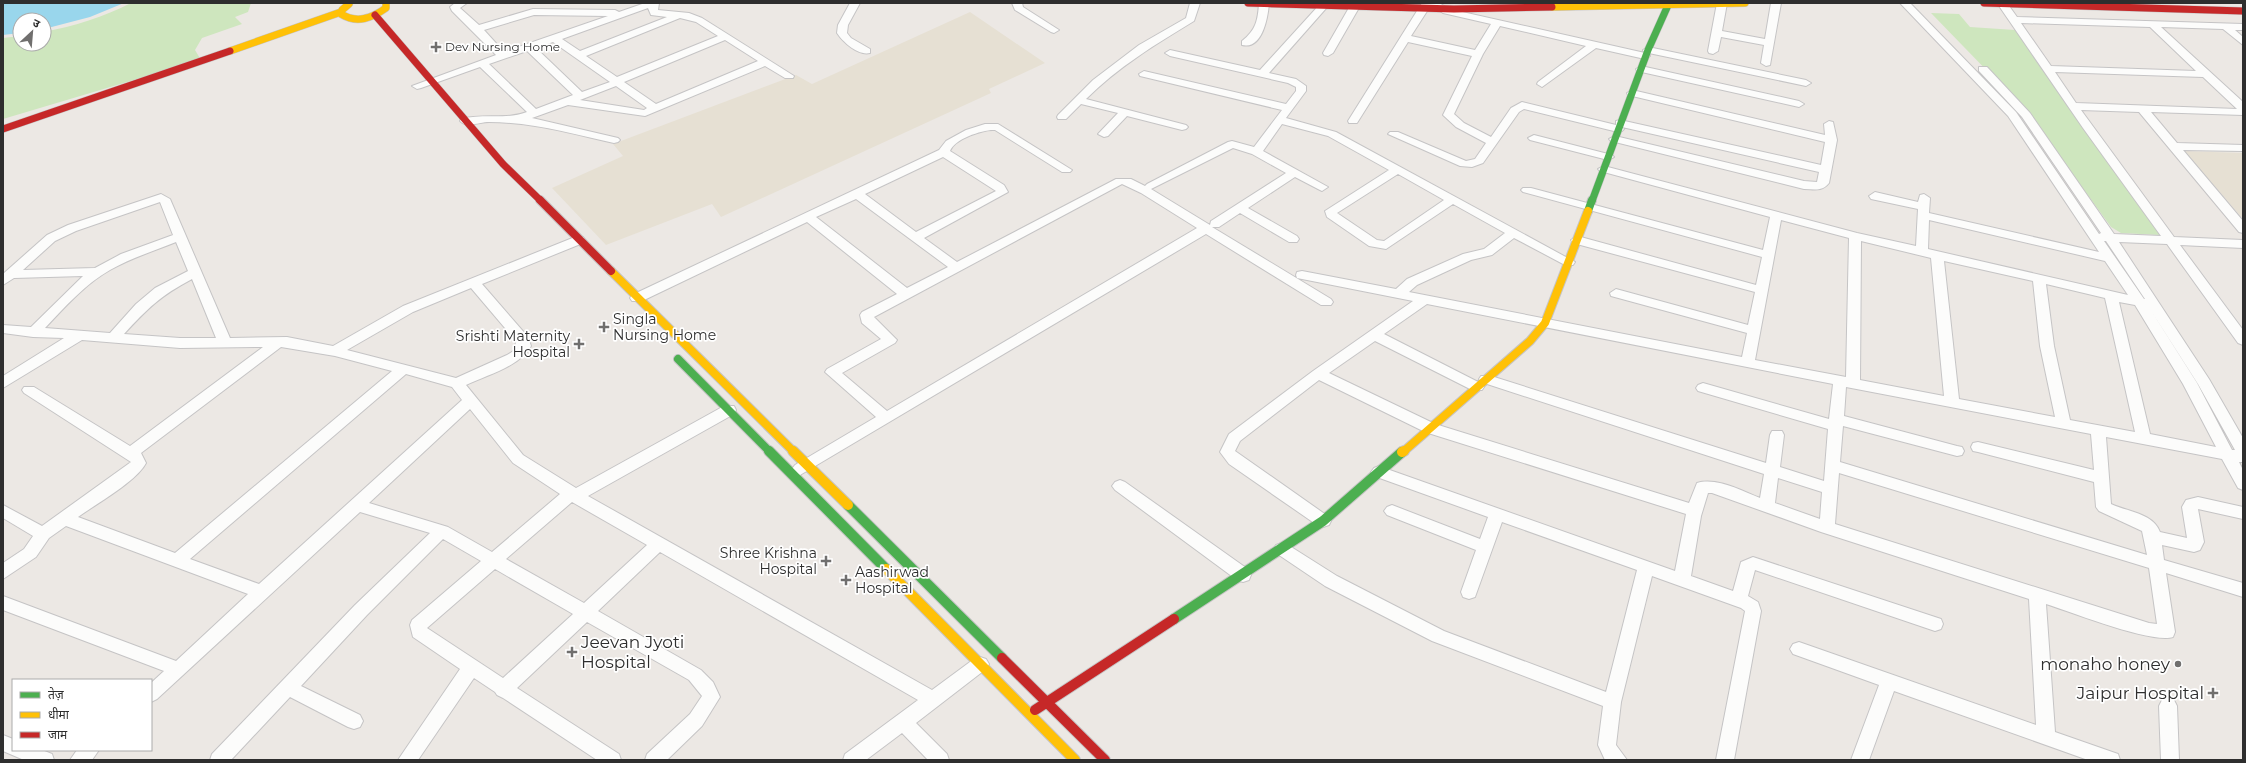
<svg xmlns="http://www.w3.org/2000/svg" width="2246" height="763" font-family="Montserrat,'Noto Sans Devanagari',sans-serif">
<rect width="100%" height="100%" fill="#ece8e4"/>
<path fill="#e6e0d3" d="M970,12l75,51 -56,26 2,4 -270,124 -9,-13 -106,41 -54,-57 71,-32 -10,-12 183,-69 16,9z
M2184,151l59,2v66z"/>
<path fill="#cee6be" d="M131,3h120l-3,9 -13,5 7,7 -40,14 -7,12 6,10 -198,59v-81l17,-2v8h24v-12c30,-6 60,-15 87,-29z
M1931,13l28,1 11,13 45,3 145,205 -39,-2 -10,-6 -84,-115z"/>
<path fill="#99d6ec" d="M3,3h121l-34,14 -46,12v-9h-24v13l-17,2z"/>
<g fill="none" stroke-linecap="round" stroke-linejoin="round">
<g stroke="#c5c4c5" stroke-width="2">
<path id="street" d="M455,3h12l-7,5 19,17 54,-16 82,1 4,2 26,-9h14l-1,7 31,3 13,5 92,58 -1,2h-8l-20,-12 -120,50 -77,-11 -36,13 86,20 2,2 -2,2 -4,1c-41,-9 -82,-21 -125,-21 -8,0 -24,6 -29,-1l1,-2c22,-6 46,1 66,-7l-47,-45 -59,21 -4,1 -5,-3 84,-31 -44,-44 -2,-4zM648,8l3,7 16,2 -87,34 -18,-12zM534,15l74,1 -104,36 -20,-22zM680,18l16,4 22,14 -101,41 -31,-21zM725,40l33,21 -102,43 -32,-22zM553,42l57,40 -28,10 -46,-44zM527,51l46,44 -37,14 -47,-45zM616,86l31,22 -3,2 -64,-10z
M850,3h10l-12,22 -1,8 4,5 19,11v4c-12,3 -27,-11 -33,-20l1,-8z
M1012,3h10l1,4 36,23 -5,3 -3,-1 -36,-22z
M1190,3h10l-6,18c-38,23 -76,46 -108,78l100,26 2,2 -2,2 -4,1 -55,-14 -19,20 -4,1 -6,-3 20,-21 -37,-9 -15,15h-8l-1,-2 1,-2 35,-35 46,-35 47,-27z
M1259,3h10c-1,13 -6,47 -27,42v-4c14,-11 16,-21 17,-38z
M1321,3h6l2,2 -60,68 27,6 10,7v5l-20,27 50,14 239,130 -2,3h-8l-51,-27 -22,17 -21,5 -54,25 -8,7 333,65 5,-24 -136,-37 -1,-3 6,-4 132,36 7,-33 -182,-49 -2,-3 6,-4 179,49 6,-28 -239,-65 -2,-2 2,-2h8l232,62 7,-33 -170,-46 -2,-2 6,-3 253,67 59,13 2,-37 -47,-10 -2,-3 6,-4 43,10 2,-7 4,-1 6,4 -1,15 170,39 -91,-136 -108,-113h10l106,109 83,122 2,-1 -79,-116 -43,-46v-4h8l43,46 84,121 47,2 -78,-108 -86,-125h10l10,14 226,7v6h-8l8,7v8l-20,-16 -62,-2 82,75v13l-92,-3 26,31 66,2v6l-60,-1 60,71v12l-4,-1 -100,-120 -58,-2 93,127 69,3v8l-63,-3 63,85v15l-5,-2 -71,-99 -48,-2 90,137 34,59v24h-4l4,8v20l-5,-2 -16,-29 -116,-22 5,67c17,8 42,9 49,28l27,6 -5,-31 4,-7 12,-3 45,10v12l-45,-10 6,33 -4,8 -6,2 -32,-7 2,15 79,23v14l-77,-24 9,59 -2,5c-21,7 -102,-25 -127,-33l9,128 63,22 2,6h-32l-194,-69 -25,69h-18l28,-75 -86,-31 -3,-5 3,-5 6,-2 237,83 -7,-126 -208,-67 -109,-39h-4l-7,23 -10,60 42,15 8,-29 12,-5 188,62 2,5 -2,5 -6,2 -180,-61 -7,26 10,6 3,9 -27,149h-18l29,-149 -4,-3 -89,-32 -31,126 -5,43 11,15h-22l-7,-15 5,-39 -171,-65 -107,-55 -49,-33 -2,-4 2,-4 6,-2 6,2 49,31 107,55 162,61 31,-122 -135,-48 -27,75 -6,2 -6,-2 -2,-5 15,-42 -89,-35 -3,-4 3,-4 5,-2 88,34 8,-22 -114,-41 -3,-4 3,-4 5,-2 5,2 291,103 11,-57 -261,-82 -106,-52 -79,61 -5,10 94,66 2,4 -2,4 -6,2 -6,-2 -88,-61 -9,-12 9,-18 84,-63 100,-70 -111,-22 -5,-1 -1,-3 1,-3 5,-1 94,18 11,-10 56,-25 21,-5 21,-16 -52,-29 -67,45 -17,-3 -42,-29 -2,-6 64,-41 -61,-34 -46,-12 -19,27 65,36 -6,4 -4,-2 -23,-12 -47,31 49,28 2,3 -2,3h-8l-49,-29 -21,14h-7l119,72 2,3 -2,3h-10l-115,-71 -406,241 -5,-2 -3,-4 3,-4 81,-48 -51,-45 2,-3 54,-30 -19,-16 -2,-8 2,-3 35,-18 -90,-72 -165,79h-10l-2,-3 2,-3 307,-145 7,-9 20,-11 19,-6h13l74,46 -2,2h-8l-67,-42c-11,-1 -41,9 -45,21l54,34 4,7 -84,46 33,24 159,-83h15l14,7 2,-2 81,-42 4,-1 22,6 28,-37 -142,-34 -1,-2 5,-3 142,33 10,-13v-4l-8,-4 -118,-27 -5,-3 5,-3 90,20zM2021,23l129,4 46,44 -145,-5zM2055,72l148,5 34,32 -161,-6zM1233,148l19,6 34,19 -75,48 -1,4 -59,-36zM943,157l53,34 -80,41 -51,-38zM1398,174l46,26 -60,41 -7,-1 -40,-27zM1122,184l19,9 56,35 -310,183 -45,-38 53,-30 2,-3 -23,-23zM856,199l92,68 -41,21 -91,-71zM1781,220l68,18 -3,139 -91,-17zM1929,220l176,41 23,34 -200,-46zM1861,241l70,17 13,138 -84,-16zM2104,241h2l39,58h-1zM1944,261l89,20 7,65 15,71 -96,-18zM2046,284l59,14 30,134 -65,-12 -16,-74zM2119,302l16,3 48,79 33,63 -66,-13zM1427,304l406,80 -4,35 -126,-36 -5,2 -2,3 2,3 130,38 -4,52 -44,-14 4,-32 -2,-4h-10l-2,4 -4,28 -275,-87h-10l-2,3 2,3 283,92 -4,24c-18,-7 -43,-21 -63,-15l-8,20 -254,-79 -106,-51 46,-32 97,49h10l2,-3 -2,-3 -98,-50zM2150,309l48,75 37,66h-3l-35,-67zM1846,387l245,47 3,36 -116,-28 -5,1 -2,4 2,4 5,1 116,30 2,25 3,4 43,20 5,24 -307,-93 3,-36 114,30 5,-1 2,-4 -2,-4 -5,-1 -113,-30zM1839,473l310,95 8,56 -8,-1 -314,-99zM1778,478l44,14 -2,27 -45,-16z
M1355,3l5,3 -27,47 -5,3 -4,-1 -1,-2 27,-47z
M1422,3h17l10,6 196,44 5,3 -5,3 -49,-11 -54,39 -5,-3 1,-2 48,-36 -86,-20 -17,28 -29,60 10,9 27,14 20,-29 11,-6 94,23v-4l4,-1 201,45 4,-23 -197,-47 -1,-2 5,-3 193,45 -1,-11 5,-3 4,1 4,18 -8,43c-7,9 -15,6 -25,6l-193,-48 -2,-2 6,-3 189,45 13,1 2,-10 -197,-45 2,2 -2,2 -4,1 -94,-23 -5,3 -36,51 -11,4 -12,-1 -72,-32 2,-2h8l68,29 9,-2 11,-16 -30,-16 -13,-12 29,-59 -64,-14 -51,81h-8l-1,-2zM1431,5l12,8 48,11 -16,26 -64,-14z
M1717,3h10l-5,28 43,8 6,-36h10l-11,62 -4,1 -5,-3 3,-18 -43,-8 -3,14 -5,3 -4,-1 -1,-2z
M1648,47l158,33 5,3 -5,3 -162,-34 -1,-2z
M1641,66l158,35 5,3 -5,3 -162,-36 -1,-2z
M1534,135l78,20 2,2 -6,3 -78,-20 -2,-2z
M161,194l9,5 60,139 57,-1 46,9 70,-40 172,-69h8l2,3 -2,3 -101,41 46,53 3,9c-12,21 -44,29 -65,39l57,70 53,33 148,-82h10l2,4 -2,4 -146,82 344,194 42,-31 6,-2 6,2 3,5 -3,5 -70,54 31,31 2,6h-21l-26,-27 -36,27h-23l2,-6 73,-54 -258,-148 -62,59 103,59 12,12 7,15 -18,29 -35,34h-22l2,-6 43,-40 12,-18 -13,-16 -102,-58 -70,66 102,66 2,6h-24l-94,-62 -6,-3 -2,-3 -21,-14 -56,82h-20l62,-91 -47,-32 -3,-12 2,-5 69,-59 -38,-22 -76,76 -66,71 59,29 3,6 -3,6 -6,2 -6,-2 -58,-30 -59,63h-21l2,-6 143,-149 75,-72 -70,-21 -203,187 -6,3v-19l13,-12 -161,-61v-14l173,65 72,-67 -182,-68 -17,12 -13,19 -33,22v-16l21,-14 9,-13 -30,-18v-13l39,21 89,-64 -107,-69 -2,-3 2,-3h10l96,59 133,-99 -83,1 -98,-8 -79,48v-12l61,-38 -31,-1 -30,-4v-8l28,2 52,-51 -69,2 -11,7v-11l44,-39 21,-10zM160,202l13,33 -52,19 -26,14 -72,2 32,-29 21,-10zM176,242l12,29 -33,17 -19,16 -26,29 -65,-5c20,-21 40,-44 65,-58 21,-12 44,-19 66,-28zM192,279l24,59h-36l-56,-4c24,-26 36,-38 68,-55zM471,288l45,53 -1,9 -8,5 -51,23 -109,-28 66,-38zM281,347l54,9 57,15 -217,182 -97,-36c18,-13 59,-36 68,-54l-5,-10zM406,374l46,13 10,13 -203,184 -69,-25zM470,409l43,54 47,31 -68,58 -44,-25 -79,-24zM572,502l75,43 -63,58 -78,-44zM495,569l78,45 -70,64 -76,-50z
M1120,480l5,2 124,88 2,5 -2,5 -6,2 -6,-2 -122,-90 -3,-4 3,-4z
M2168,698l6,2 3,6 2,54h-18l-2,-54 3,-6z
M3,735l10,4v11h29l10,4 2,6h-30l-21,-9z
M77,750h22l-7,10h-22z"/>
</g>
<g stroke="#c5c4c5" stroke-width="8">
<path id="fast-far2" d="M1592,201l56,-151 21,-47"/>
</g>
<g stroke="#c5c4c5" stroke-width="10">
<path id="fast-far1" d="M1588,211l4,-11
M678,359l92,93"/>
</g>
<g stroke="#c5c4c5" stroke-width="12">
<path id="fast" d="M769,451l117,118
M848,505l154,153
M1174,619l149,-98 79,-69"/>
</g>
<g stroke="#c5c4c5" stroke-width="8">
<path id="slow-far2" d="M349,4l-7,6 -1,4c16,10 31,4 45,-6v-5
M1552,7l193,-4
M230,51l111,-39"/>
</g>
<g stroke="#c5c4c5" stroke-width="10">
<path id="slow-far1" d="M611,271l183,181
M1403,452l127,-111 15,-18 43,-112"/>
</g>
<g stroke="#c5c4c5" stroke-width="12">
<path id="slow" d="M793,451l55,54
M1402,452l2,-1
M886,569l189,191"/>
</g>
<g stroke="#c5c4c5" stroke-width="8">
<path id="jam-far2" d="M1248,3l206,6 98,-2
M1984,3l259,8
M375,15l128,149 38,37
M3,129l227,-78"/>
</g>
<g stroke="#c5c4c5" stroke-width="10">
<path id="jam-far1" d="M540,200l71,71"/>
</g>
<g stroke="#c5c4c5" stroke-width="12">
<path id="jam" d="M1002,658l103,102
M1035,710l139,-91"/>
</g>
<use href="#street" fill="#fcfcfb" fill-rule="evenodd"/>
<use href="#fast-far2" stroke="#4caf50" stroke-width="7"/>
<use href="#fast-far1" stroke="#4caf50" stroke-width="8"/>
<use href="#fast" stroke="#4caf50" stroke-width="10"/>
<use href="#slow-far2" stroke="#ffc107" stroke-width="7"/>
<use href="#slow-far1" stroke="#ffc107" stroke-width="8"/>
<use href="#slow" stroke="#ffc107" stroke-width="10"/>
<use href="#jam-far2" stroke="#c62828" stroke-width="7"/>
<use href="#jam-far1" stroke="#c62828" stroke-width="8"/>
<use href="#jam" stroke="#c62828" stroke-width="10"/>
</g>
<g fill="#706f6e" stroke="#fff" stroke-width="1.5">
<path d="M434 41h4v4h4v4h-4v4h-4v-4h-4v-4h4z"/>
<path d="M602 321h4v4h4v4h-4v4h-4v-4h-4v-4h4z"/>
<path d="M577 338h4v4h4v4h-4v4h-4v-4h-4v-4h4z"/>
<path d="M824 555h4v4h4v4h-4v4h-4v-4h-4v-4h4z"/>
<path d="M844 574h4v4h4v4h-4v4h-4v-4h-4v-4h4z"/>
<path d="M570 646h4v4h4v4h-4v4h-4v-4h-4v-4h4z"/>
<circle cx="2178" cy="664" r="4"/>
<path d="M2211 687h4v4h4v4h-4v4h-4v-4h-4v-4h4z"/>
</g>
<g text-anchor="middle" stroke-width="3.5" stroke-linejoin="round" paint-order="stroke">
<g font-size="12" fill="#2e2e2e" stroke="#fff" text-anchor="start">
<text x="445" y="51">Dev Nursing Home</text>
</g>
<g font-size="14" fill="#2e2e2e" stroke="#fff" text-anchor="start">
<text x="613" y="324">Singla<tspan x="613" dy="16">Nursing Home</tspan></text>
<text x="570" y="341" text-anchor="end">Srishti Maternity<tspan x="570" dy="16">Hospital</tspan></text>
<text x="817" y="558" text-anchor="end">Shree Krishna<tspan x="817" dy="16">Hospital</tspan></text>
<text x="855" y="577">Aashirwad<tspan x="855" dy="16">Hospital</tspan></text>
</g>
<g font-size="17" fill="#2e2e2e" stroke="#fff" text-anchor="end">
<text x="581" y="648" text-anchor="start">Jeevan Jyoti<tspan x="581" dy="20">Hospital</tspan></text>
<text x="2170" y="670">monaho honey</text>
<text x="2204" y="699">Jaipur Hospital</text>
</g>
</g>
<rect width="2246" height="763" fill="none" stroke="#2e2e2e" stroke-width="8"/>
<rect x="12" y="679" width="140" height="72" fill="#ffffff" stroke="#ababab"/>
<rect x="20" y="692" width="20" height="6" fill="#4caf50" stroke="#ababab"/>
<text x="48" y="699" font-size="12" fill="#2e2e2e">तेज़</text>
<rect x="20" y="712" width="20" height="6" fill="#ffc107" stroke="#ababab"/>
<text x="48" y="719" font-size="12" fill="#2e2e2e">धीमा</text>
<rect x="20" y="732" width="20" height="6" fill="#c62828" stroke="#ababab"/>
<text x="48" y="739" font-size="12" fill="#2e2e2e">जाम</text>
<g transform="translate(32 32) rotate(26)"><circle r="19" fill="#ffffff" stroke="#ababab"/>
<path d="M0-3L7 15L0 10L-7 15Z" fill="#706f6e"/>
<text y="-6" font-size="11" font-weight="bold" text-anchor="middle" fill="#2e2e2e">उ</text>
</g>
</svg>
